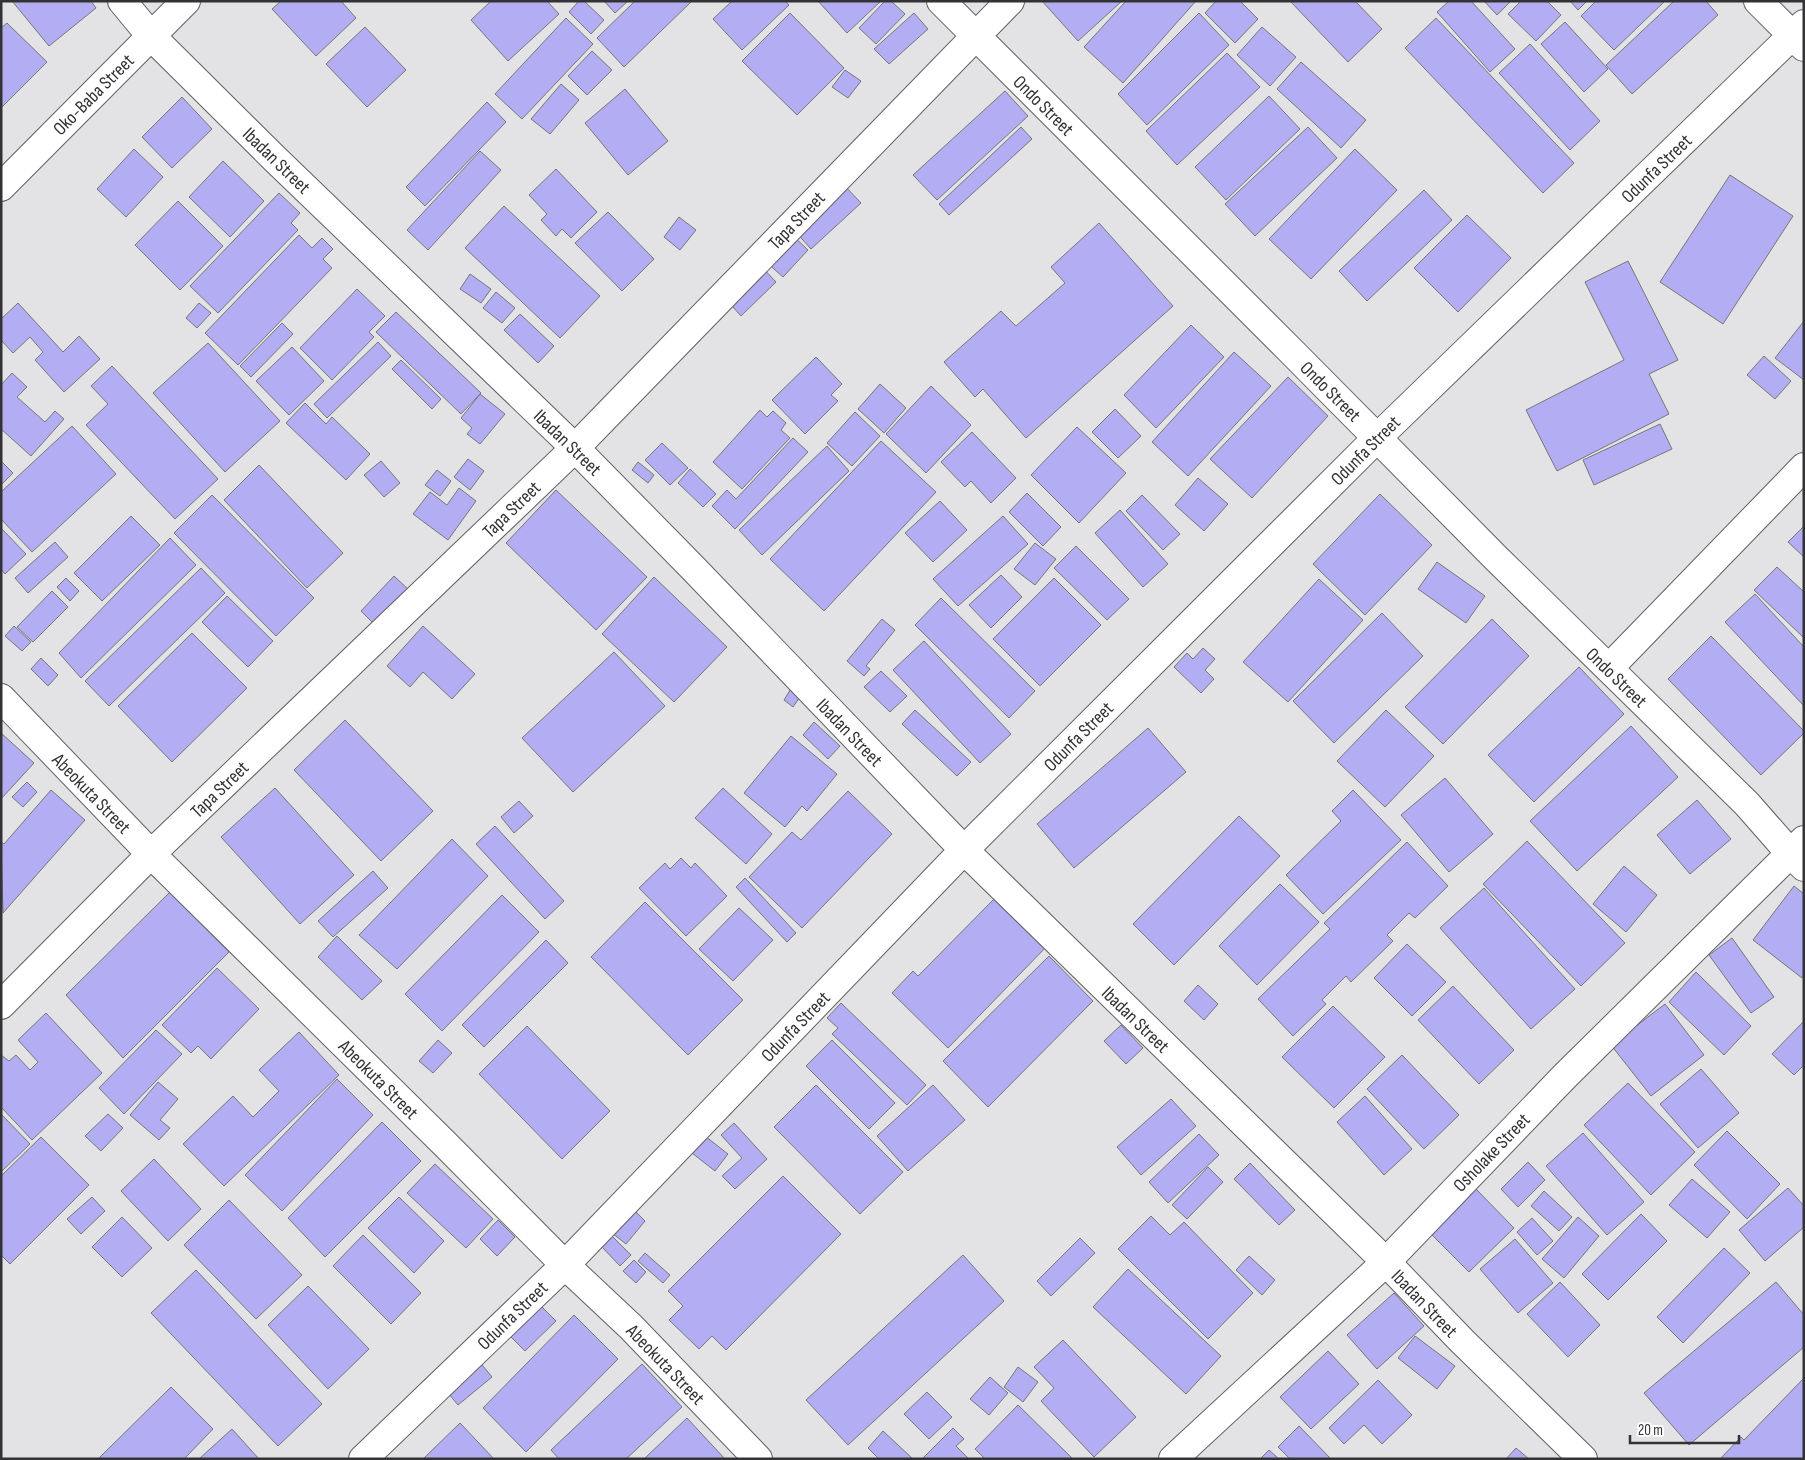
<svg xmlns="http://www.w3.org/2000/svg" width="1805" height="1460" font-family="'Sofia Sans Condensed',sans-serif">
<rect width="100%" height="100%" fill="#e3e3e6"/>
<path fill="#b3aef3" stroke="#767678" d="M12,1h79l5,7 -47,38z
M281,1h60l15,17 -40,38 -44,-47z
M491,1h56l12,13 -51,47 -37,-41z
M579,1h5l20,19 -13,14 -22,-22z
M604,1h24l-13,12z
M635,1h57l-68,66 -27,-29z
M732,1h53l4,4 -47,45 -29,-31z
M818,1h63l-34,32z
M885,1h6l14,13 -29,30 -17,-16z
M1042,1h80l-44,40z
M1126,1h70l-73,82 -39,-36z
M1216,1h24l18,18 -23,24 -30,-30z
M1290,1h65l27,28 -34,33z
M1449,1h22l44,48 -25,23 -53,-60z
M1484,1h27l-14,14z
M1521,1h26l14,14 -25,26 -28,-27z
M1570,1h17l-9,9z
M1596,1h69l-51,49 -33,-34z
M1674,1h32l12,14 -86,79 -26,-29z
M790,13l54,55 -47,47 -55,-54z
M914,13l14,16 -39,35 -15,-15z
M1199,13l30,32 -82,80 -29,-31z
M566,18l27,26 -71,75 -27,-25z
M1436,18l138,145 -31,30 -138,-145z
M1565,22l43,47 -24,23 -43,-48z
M7,23l40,39 -46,46v-80z
M365,27l41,43 -39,37 -41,-43z
M1262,27l34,30 -26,29 -33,-31z
M1530,44l70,77 -30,29 -71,-77z
M592,51l20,19 -25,25 -19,-19z
M1227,53l33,34 -83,78 -31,-34z
M1301,62l65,58 -25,28 -64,-59z
M845,70l16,11 -13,17 -16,-11z
M561,84l18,16 -29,34 -19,-15z
M625,89l43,52 -40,34 -43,-52z
M1005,91l23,25 -91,84 -24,-25z
M1269,96l31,33 -74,71 -31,-33z
M182,97l30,32 -40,39 -30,-31z
M487,102l19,20 -81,84 -19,-19z
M1021,127l11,12 -83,76 -10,-11z
M1308,127l29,31 -82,78 -30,-32z
M134,149l29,28 -37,40 -29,-28z
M1355,149l42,41 -86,89 -42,-40z
M480,151l21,19 -73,80 -21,-20z
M223,161l41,40 -34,36 -41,-40z
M556,169l41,43 -26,26 -9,-9 -6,7 -15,-16 6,-6 -18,-19z
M1730,175l63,41 -70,108 -63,-42z
M842,183l19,20 -50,46 -18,-20z
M1424,190l28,30 -85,81 -28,-30z
M279,193l21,20 -9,10 7,7 -80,83 -28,-27z
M178,201l45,45 -43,44 -45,-45z
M504,206l96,90 -40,42 -95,-90z
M608,212l46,47 -32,32 -47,-48z
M1467,215l44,43 -53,54 -44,-44z
M679,217l17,13 -16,20 -16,-13z
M1099,223l74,83 -147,132 -43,-49 -8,8 -31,-35 57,-51 15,15 49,-43 -14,-16z
M790,233l18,17 -25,27 -18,-16z
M299,235l13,13 10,-10 11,11 -10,10 9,9 -94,97 -33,-32z
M1628,261l50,99 -29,14 20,40 -112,57 -31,-61 98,-50 -39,-78z
M758,263l18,19 -35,34 -18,-20z
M470,274l21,15 -10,14 -21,-14z
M357,289l28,27 -16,16 5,5 -42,43 -32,-32z
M496,292l19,16 -13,15 -19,-15z
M18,303l45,49 16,-16 21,23 -36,33 -29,-32 8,-8 -13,-15 -17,16 -12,-13v-21z
M199,303l12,10 -14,15 -11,-10z
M396,312l85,81 -20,21 -85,-82z
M520,314l34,32 -16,17 -34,-33z
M1804,321v59l-29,-22z
M282,323l11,11 -42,43 -11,-11z
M1191,325l33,32 -68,71 -32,-33z
M378,342l13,14 -64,62 -13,-14z
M208,343l72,78 -55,51 -72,-79z
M292,347l32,34 -35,34 -33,-34z
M1234,352l37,34 -83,90 -36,-34z
M1764,356l27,25 -16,18 -28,-24z
M816,357l26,27 -11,11 7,6 -33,33 -33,-34z
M401,360l40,39 -9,10 -40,-40z
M112,366l106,113 -43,40 -89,-94 22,-21 -17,-18z
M12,373l15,14 -10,10 28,25 10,-11 9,8 -33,37 -30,-27v-44z
M1288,377l40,39 -76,82 -42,-39z
M880,384l26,24 -22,25 -26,-24z
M931,386l40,39 -45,48 -40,-39z
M480,394l25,20 -25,30 -13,-10 5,-6 -11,-10z
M305,403l21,21 6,-7 38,37 -24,26 -60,-57z
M1115,409l26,27 -23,22 -26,-26z
M760,410l7,7 6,-6 13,12 -5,7 9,8 -48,51 -29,-27z
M855,412l25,24 -28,30 -25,-23z
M1660,424l12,25 -78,36 -11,-25z
M72,426l44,48 -84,78 -31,-33v-27z
M1077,427l49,46 -47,50 -48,-48z
M972,432l44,46 -25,25 -20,-22 -6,6 -24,-25z
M793,438l15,14 -73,77 -23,-23 15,-16 9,9z
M881,441l55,51 -112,119 -54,-52z
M662,443l26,25 -18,17 -25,-25z
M827,446l22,25 -87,84 -23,-25z
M468,459l16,12 -14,19 -16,-13z
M1,461l12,12 -12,12z
M381,461l19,22 -16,14 -20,-22z
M638,462l16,13 -6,8 -16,-13z
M259,465l84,88 -36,35 -83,-88z
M690,469l26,25 -13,13 -25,-24z
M437,470l14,11 -11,15 -15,-11z
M1198,478l30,26 -24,27 -29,-26z
M459,488l17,13 -28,39 -35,-26 17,-22 17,13z
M556,490l91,87 -51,53 -90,-87z
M1027,493l34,34 -18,19 -34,-34z
M1380,494l52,51 -67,70 -52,-51z
M212,495l102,103 -38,38 -102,-103z
M1142,495l38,39 -17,16 -37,-39z
M940,501l27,29 -34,32 -28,-29z
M1120,510l48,54 -25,23 -48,-54z
M131,516l29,29 -58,56 -28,-28z
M1003,516l25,28 -70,62 -25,-27z
M1804,526v31l-16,-15z
M1,528l25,26 -21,20 -4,-5z
M170,538l26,27 -115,113 -22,-25z
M55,542l13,15 -40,36 -13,-15z
M1035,543l21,16 -21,26 -21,-16z
M1076,546l53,53 -22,21 -53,-52z
M1437,562l48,34 -19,27 -48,-34z
M1777,567l27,25v46l-50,-48z
M201,568l24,25 -116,113 -24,-25z
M1001,575l21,22 -31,31 -22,-23z
M394,576l16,15 -33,36 -16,-16z
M654,577l73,70 -53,55 -72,-68z
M66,578l13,13 -9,10 -13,-14z
M1054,578l47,47 -61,61 -47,-47z
M1319,579l44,41 -75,82 -45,-40z
M52,591l16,16 -35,35 -16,-15z
M1755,594l49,53v59l-79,-84z
M227,596l46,45 -25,26 -46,-45z
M941,598l94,93 -26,27 -94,-93z
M1382,613l41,43 -89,87 -41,-42z
M882,619l13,11 -29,36 4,3 -6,7 -17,-15z
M1492,619l37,37 -86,88 -38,-37z
M14,626l17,16 -9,9 -17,-15z
M423,626l52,48 -23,25 -29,-27 -13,15 -23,-21z
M192,633l55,55 -75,74 -54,-56z
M1711,636l93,95v2l-43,42 -93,-96z
M924,641l87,93 -31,29 -87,-93z
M1203,648l12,11 -10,11 9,9 -13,14 -27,-26 13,-14 6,6z
M614,652l51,54 -92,86 -51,-54z
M41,658l17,17 -10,11 -17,-17z
M1579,667l45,47 -90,88 -46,-47z
M881,671l26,25 -17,16 -26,-25z
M792,687l10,7 -9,13 -9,-7z
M915,710l56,52 -14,14 -55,-52z
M1386,710l48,46 -49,51 -48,-46z
M345,720l88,91 -52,50 -87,-91z
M814,722l26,24 -12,13 -25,-24z
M1631,726l47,51 -101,94 -47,-50z
M1148,728l38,44 -112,96 -37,-44z
M1,733l33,30 -33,36z
M791,736l46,38 -30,37 -5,-5 -17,21 -41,-34z
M1445,778l48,56 -44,38 -48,-57z
M27,782l10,10 -14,15 -11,-10z
M275,788l79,87 -54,49 -79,-87z
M723,788l49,46 -26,30 -51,-46z
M51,790l34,30 -82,93 -2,-71 3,2z
M1353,790l48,50 -78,74 -37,-39 55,-54 -9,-10z
M848,791l44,43 -90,94 -53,-51 43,-45 9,8z
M1697,800l34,39 -41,35 -33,-39z
M519,801l14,15 -19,17 -13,-16z
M1239,816l41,40 -106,109 -41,-41z
M495,826l69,75 -19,18 -69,-75z
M452,839l36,37 -91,93 -38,-34z
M1527,841l98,102 -44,43 -98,-102z
M1407,842l41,44 -33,32 -6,-5 -22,22 6,6 -42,41 -5,-6 -24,24 4,4 -33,32 -35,-37 72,-70 -6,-6z
M681,858l10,10 4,-5 32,33 -41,40 -47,-48 26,-25 5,6z
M1624,866l33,29 -31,37 -33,-28z
M373,871l15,17 -55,49 -15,-16z
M745,878l51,55 -9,9 -51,-55z
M1280,884l39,38 -62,63 -38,-39z
M1794,886l10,8v81l-2,3 -49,-38z
M1484,888l91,101 -44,40 -91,-101z
M170,892l59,60 -106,106 -57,-63z
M1000,893l50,50 -102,105 -56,-55 21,-22 5,5z
M502,895l37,37 -97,99 -37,-37z
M645,902l98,98 -55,55 -97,-98z
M739,908l34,32 -40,41 -34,-32z
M337,936l45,45 -20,19 -44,-43z
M1732,938l42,59 -23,16 -42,-58z
M546,940l22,23 -84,84 -22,-22z
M1407,944l39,38 -34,34 -38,-38z
M1049,956l44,45 -105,106 -45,-46z
M217,968l42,41 -48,50 -13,-13 -7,7 -29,-28z
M1696,972l55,54 -27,29 -55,-53z
M1198,985l20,19 -14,16 -20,-19z
M1453,986l61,64 -35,34 -61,-64z
M841,1003l85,82 -19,20 -75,-71 6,-6 -11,-10z
M1665,1004l39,51 -53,41 -40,-51z
M1333,1006l52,51 -51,51 -52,-51z
M46,1013l56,60 -70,67 -31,-33v-52l8,6 7,-6 14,15 8,-8 -20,-22z
M1804,1021v44l-10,10 -22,-21z
M1121,1025l22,23 -17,16 -22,-23z
M527,1026l83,85 -48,48 -83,-85z
M156,1030l26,24 -58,60 -25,-26z
M299,1032l40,43 -115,111 -41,-42 50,-48 20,21 26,-26 -20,-21z
M438,1040l14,13 -19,20 -14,-12z
M832,1040l63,63 -26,26 -63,-63z
M1402,1055l57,60 -35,34 -57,-60z
M1701,1069l38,44 -41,35 -38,-44z
M337,1079l36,36 -91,96 -37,-36z
M158,1082l20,17 -18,21 10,8 -11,12 -29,-25z
M1628,1083l67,69 -44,43 -67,-70z
M816,1085l87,87 -43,42 -86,-87z
M933,1085l32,35 -57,51 -31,-35z
M1365,1096l47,53 -28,26 -47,-53z
M1171,1099l25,27 -55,49 -24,-28z
M1,1114l29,30 -29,28z
M108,1114l15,14 -22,23 -16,-15z
M382,1122l39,39 -96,96 -37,-39z
M734,1123l33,36 -32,30 -13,-13 20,-18 -21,-23z
M1727,1131l53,53 -33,35 -53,-54z
M1583,1133l61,69 -37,33 -61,-69z
M1199,1134l20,21 -51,48 -19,-21z
M705,1136l23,18 -13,17 -23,-18z
M41,1137l48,48 -79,79 -9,-9v-79z
M154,1159l47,50 -33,32 -47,-50z
M1528,1162l17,18 -27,27 -17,-18z
M1250,1163l45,47 -16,15 -45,-46z
M435,1164l58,55 -27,29 -59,-55z
M1208,1167l15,15 -36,37 -15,-14z
M783,1176l58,58 -115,116 -14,-14 -13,13 -30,-29 14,-14 -15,-15z
M1692,1179l38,33 -23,26 -38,-33z
M1474,1187l40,41 -45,44 -41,-41z
M1788,1188l16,18v21l-39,34 -26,-31z
M1544,1191l28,26 -13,14 -28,-25z
M92,1197l13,14 -24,23 -14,-15z
M399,1197l45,44 -30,32 -46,-45z
M229,1200l73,75 -46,44 -72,-74z
M633,1209l12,12 -19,23 -14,-11z
M1641,1214l26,27 -59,59 -26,-26z
M1151,1216l19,19 14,-13 69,71 -45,46 -90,-90z
M122,1217l30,31 -30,29 -30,-30z
M1578,1217l21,19 -35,42 -22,-19z
M1532,1218l21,23 -16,14 -20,-23z
M498,1220l17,17 -18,19 -17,-17z
M363,1235l58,58 -30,31 -58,-58z
M611,1235l20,20 -11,11 -19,-20z
M1080,1238l15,15 -44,43 -14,-15z
M1515,1239l38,44 -35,30 -38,-44z
M1724,1248l26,25 -67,70 -26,-26z
M645,1253l25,22 -7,8 -25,-22z
M963,1255l41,46 -156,144 -42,-45z
M1249,1256l26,24 -13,15 -26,-25z
M634,1260l12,12 -10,11 -13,-12z
M1128,1269l93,87 -35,38 -93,-87z
M196,1270l126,134 -44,42 -127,-133z
M1560,1282l40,43 -32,32 -41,-43z
M1776,1282l28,33v32l-115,98 -45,-52z
M308,1286l61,63 -41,40 -60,-64z
M1394,1293l30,33 -47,43 -30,-34z
M537,1302l19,19 -31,30 -18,-18z
M574,1315l44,44 -92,93 -43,-44z
M1415,1336l40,30 -18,23 -39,-31z
M1063,1340l73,77 -42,40 -53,-56 13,-13 -20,-21z
M1328,1351l31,33 -48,45 -31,-32z
M478,1360l14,17 -34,28 -14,-17z
M642,1364l40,43 -56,52h-67l-8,-9z
M1018,1367l20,15 -15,20 -19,-15z
M990,1377l18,16 -19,22 -19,-16z
M1804,1378v81h-84l21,-22 3,3z
M1378,1380l34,35 -30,29 -18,-19 -20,19 -15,-16z
M171,1387l42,42 -29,30h-86z
M927,1392l25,25 -23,22 -25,-25z
M1018,1405l55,54h-88l-10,-10z
M687,1418l38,41h-81z
M460,1423l34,36h-71z
M1299,1426l32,33h-41l-12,-12z
M953,1428l11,11 -8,7 13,13h-47z
M232,1429l27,30h-60z
M883,1431l30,28h-34l-11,-11z
M1516,1448l13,11h-23z
M1269,1450l10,9h-19z"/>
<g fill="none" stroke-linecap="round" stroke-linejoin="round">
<g stroke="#616164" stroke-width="30">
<path id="minor" d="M122,1l29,35 123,122 301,290 118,120 271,282 422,412 76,79 121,118
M941,1l352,352 203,205 251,246 43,49 14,14
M1758,1l46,46
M1,187l185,-186
M1609,668l195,-201
M1,698l150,156 295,291 119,120 66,62 127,132
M1,1005l150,-151 424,-406 435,-447
M363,1459l202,-194 399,-415 413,-412 427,-414
M1173,1459l213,-197 179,-186 239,-236"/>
</g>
<use href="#minor" stroke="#fff" stroke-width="28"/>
</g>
<g text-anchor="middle" stroke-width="4" stroke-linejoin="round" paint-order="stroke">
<g font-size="19" fill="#333335" stroke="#fff">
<text transform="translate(93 94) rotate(-45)" y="7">Oko-Baba Street</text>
<text transform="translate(1044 105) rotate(45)" y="7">Ondo Street</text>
<text transform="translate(277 160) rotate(44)" y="7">Ibadan Street</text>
<text transform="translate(1656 168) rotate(-44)" y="7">Odunfa Street</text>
<text transform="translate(796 220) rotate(-46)" y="7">Tapa Street</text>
<text transform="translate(1331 391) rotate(45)" y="7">Ondo Street</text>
<text transform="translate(568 442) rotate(44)" y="7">Ibadan Street</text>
<text transform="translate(1365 450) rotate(-45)" y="7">Odunfa Street</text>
<text transform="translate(511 509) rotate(-44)" y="7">Tapa Street</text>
<text transform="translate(1617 677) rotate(44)" y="7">Ondo Street</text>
<text transform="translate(850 732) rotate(46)" y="7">Ibadan Street</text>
<text transform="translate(1078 736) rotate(-45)" y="7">Odunfa Street</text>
<text transform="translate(219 789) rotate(-44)" y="7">Tapa Street</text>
<text transform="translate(92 793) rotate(46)" y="7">Abeokuta Street</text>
<text transform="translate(1136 1019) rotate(44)" y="7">Ibadan Street</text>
<text transform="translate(795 1026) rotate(-46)" y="7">Odunfa Street</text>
<text transform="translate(379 1079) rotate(45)" y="7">Abeokuta Street</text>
<text transform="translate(1491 1152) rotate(-46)" y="7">Osholake Street</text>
<text transform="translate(1425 1303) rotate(46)" y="7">Ibadan Street</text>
<text transform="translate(512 1315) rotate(-44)" y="7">Odunfa Street</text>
<text transform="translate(666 1364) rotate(46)" y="7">Abeokuta Street</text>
</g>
</g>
<rect width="1805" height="1460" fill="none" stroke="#333335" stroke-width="5"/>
<path d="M1630 1435v8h109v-8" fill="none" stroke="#333335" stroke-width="2.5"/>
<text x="1638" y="1435" font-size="15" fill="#333335" stroke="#ffffff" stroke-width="4" paint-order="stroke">20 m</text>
</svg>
